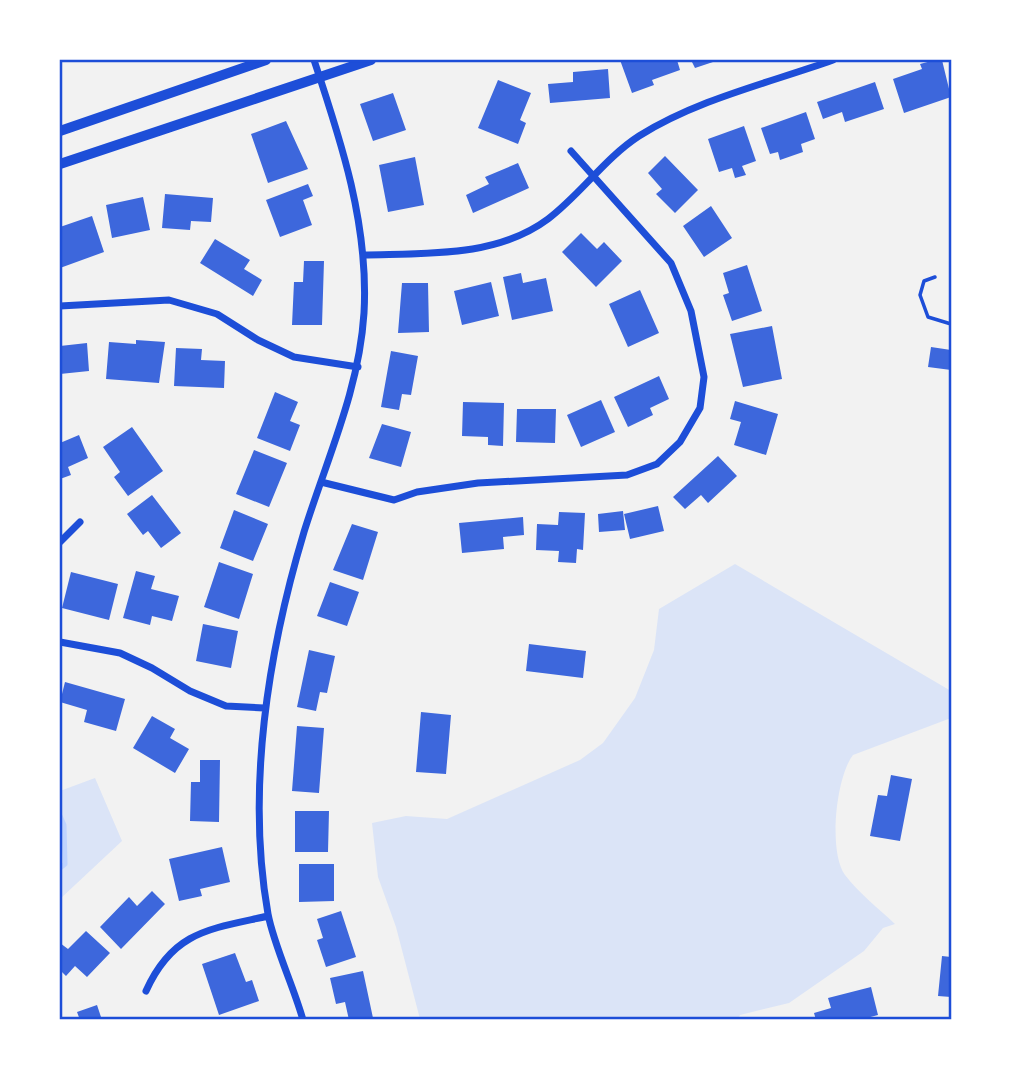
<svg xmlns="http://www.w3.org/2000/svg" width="1011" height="1079" font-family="'Titillium Web',sans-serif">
<rect width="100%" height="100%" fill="#f2f2f2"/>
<path fill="#dbe4f7" d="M735,564l216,127v27l-98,37c-17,22 -25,96 -8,120 14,18 34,34 50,49l-12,4 -19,23 -75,52 -49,12 -2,4h-318l-24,-92 -18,-50 -6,-54 34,-7 41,3 133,-59 23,-17 32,-45 19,-48 5,-41z
M95,778l27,63 -62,58v-108z"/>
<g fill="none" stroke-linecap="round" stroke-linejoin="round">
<path stroke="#bfd3fe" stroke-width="5" d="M60,816l4,9 1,39 -5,4"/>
</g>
<path fill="#3d67dc" d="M620,60h57l3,10 -28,10 2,5 -22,8z
M691,60h28l-24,8z
M935,60h7l9,37 -47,16 -11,-34 29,-10 -2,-5z
M608,69l2,29 -60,5 -2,-19 25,-2v-10z
M498,80l33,13 -11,27 6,3 -8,21 -40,-16z
M875,82l9,27 -39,13 -3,-10 -19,7 -6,-17z
M393,93l13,37 -33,11 -13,-37z
M806,112l9,27 -14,5 2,8 -23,8 -2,-8 -8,2 -9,-26z
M286,121l22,48 -40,14 -17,-49z
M744,126l12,35 -14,5 4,9 -11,3 -3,-10 -13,4 -11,-33z
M665,156l33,34 -23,23 -19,-19 6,-5 -14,-16z
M415,157l9,48 -36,7 -9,-47z
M518,163l11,25 -56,25 -7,-18 23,-11 -4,-7z
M308,184l5,12 -10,4 9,25 -32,12 -14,-37z
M165,194l48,4 -2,24 -20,-1 -1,9 -28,-2z
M143,197l7,33 -38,8 -6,-33z
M711,206l21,32 -28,19 -21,-31z
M92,216l12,36 -44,16v-41z
M581,233l16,16 7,-7 18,19 -26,26 -34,-35z
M215,239l35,21 -6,9 18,11 -9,16 -53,-33z
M304,261h20l-2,64h-30l2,-43h9z
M747,265l15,46 -30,10 -9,-26 6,-2 -6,-20z
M521,273l2,10 23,-5 7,33 -41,9 -9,-43z
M491,282l8,34 -37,9 -8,-34z
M402,283h26l1,49 -31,1z
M640,290l19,43 -31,14 -19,-43z
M772,326l10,53 -39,8 -13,-53z
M136,340l29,2 -6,41 -53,-4 3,-37 27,2z
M87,343l2,28 -29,3v-28z
M931,347l20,3v20l-23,-3z
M176,348l26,1 -1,11 24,1 -1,27 -50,-2z
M391,351l27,5 -7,39 -9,-1 -3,16 -18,-3z
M659,376l10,23 -19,9 3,7 -25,12 -14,-30z
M275,392l23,10 -8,19 10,4 -10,26 -33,-13z
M601,400l14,32 -34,15 -14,-32z
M735,401l43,13 -12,41 -32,-10 7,-23 -11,-3z
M463,402l41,1 -1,43 -15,-1v-8l-26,-1z
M517,409h39l-1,34 -39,-1z
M382,424l29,8 -10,35 -32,-9z
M132,427l31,44 -35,25 -14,-19 6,-5 -17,-25z
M79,435l9,23 -20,9 3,8 -11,4v-36z
M254,450l33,13 -18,44 -33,-13z
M718,456l19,20 -29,27 -7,-8 -16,14 -12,-12z
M152,495l29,38 -20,15 -13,-17 -5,4 -16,-21z
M658,506l6,25 -34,8 -6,-25z
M234,510l34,14 -15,37 -33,-13z
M623,511l2,19 -26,2 -1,-18z
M559,512l26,1 -2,37 -6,-1 -1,14 -18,-1 1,-11 -23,-1 1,-26 21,1z
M523,517l1,18 -21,2 1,12 -42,4 -3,-30z
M352,524l26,8 -15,48 -30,-10z
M219,562l34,12 -14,45 -35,-12z
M136,571l19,5 -4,13 28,7 -7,25 -20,-5 -2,9 -27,-7z
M71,572l47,12 -9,36 -47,-12z
M330,582l29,10 -12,34 -30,-10z
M203,624l35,7 -7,37 -35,-7z
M529,644l57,7 -3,27 -57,-7z
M309,650l26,6 -8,37 -7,-1 -4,19 -19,-4z
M65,682l60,17 -9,32 -32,-9 3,-12 -27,-8z
M421,712l30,3 -5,59 -30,-2z
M152,716l23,13 -5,9 19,11 -14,24 -42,-25z
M297,726l27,2 -5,65 -27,-2z
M200,760h20l-1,62 -29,-1 1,-39h9z
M891,775l21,4 -12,62 -30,-5 8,-41 9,1z
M295,811h34l-1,41h-33z
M222,847l8,35 -30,7 2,7 -23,5 -10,-42z
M299,864h35v37l-35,1z
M152,891l13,13 -44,45 -21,-22 29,-30 8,9z
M341,911l15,46 -30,10 -9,-27 6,-2 -6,-19z
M86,931l24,22 -23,24 -12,-11 -9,10 -6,-6v-27l8,6z
M235,953l11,29 6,-2 7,21 -40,14 -17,-51z
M942,956l9,1v40l-13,-1z
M363,971l10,47 -24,2 -4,-18 -9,2 -6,-26z
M871,987l7,28 -19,5h-43l-2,-7 17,-5 -3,-10z
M97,1005l5,15h-22l-3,-8z"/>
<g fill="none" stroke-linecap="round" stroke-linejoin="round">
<path stroke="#1d4ed8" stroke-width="3.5" d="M935,277l-11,4 -4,14 8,22 23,7"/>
<path stroke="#1d4ed8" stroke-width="7" d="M363,255c62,-2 133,3 185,-36 33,-25 57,-61 91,-83 59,-37 130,-53 194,-76
M60,306l109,-6 48,14 41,26 36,17 64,10
M321,482l73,18 23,-8 61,-9 149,-8 30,-11 23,-22 20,-34 4,-31 -13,-66 -20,-48 -100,-112
M60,542l20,-20
M60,642l60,11 32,15 38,23 36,15 38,2
M146,991c27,-60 64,-62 122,-75
M303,1020c-9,-33 -29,-74 -35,-106 -22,-125 0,-262 36,-382 23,-74 55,-141 60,-219 5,-88 -23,-172 -50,-253"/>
<path stroke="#1d4ed8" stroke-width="10" d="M60,131l206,-71
M60,164l311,-104"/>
</g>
<rect width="1011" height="1079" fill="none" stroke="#ffffff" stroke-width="122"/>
<rect x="61" y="61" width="889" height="957" fill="none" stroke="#1d4ed8" stroke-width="2.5"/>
</svg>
